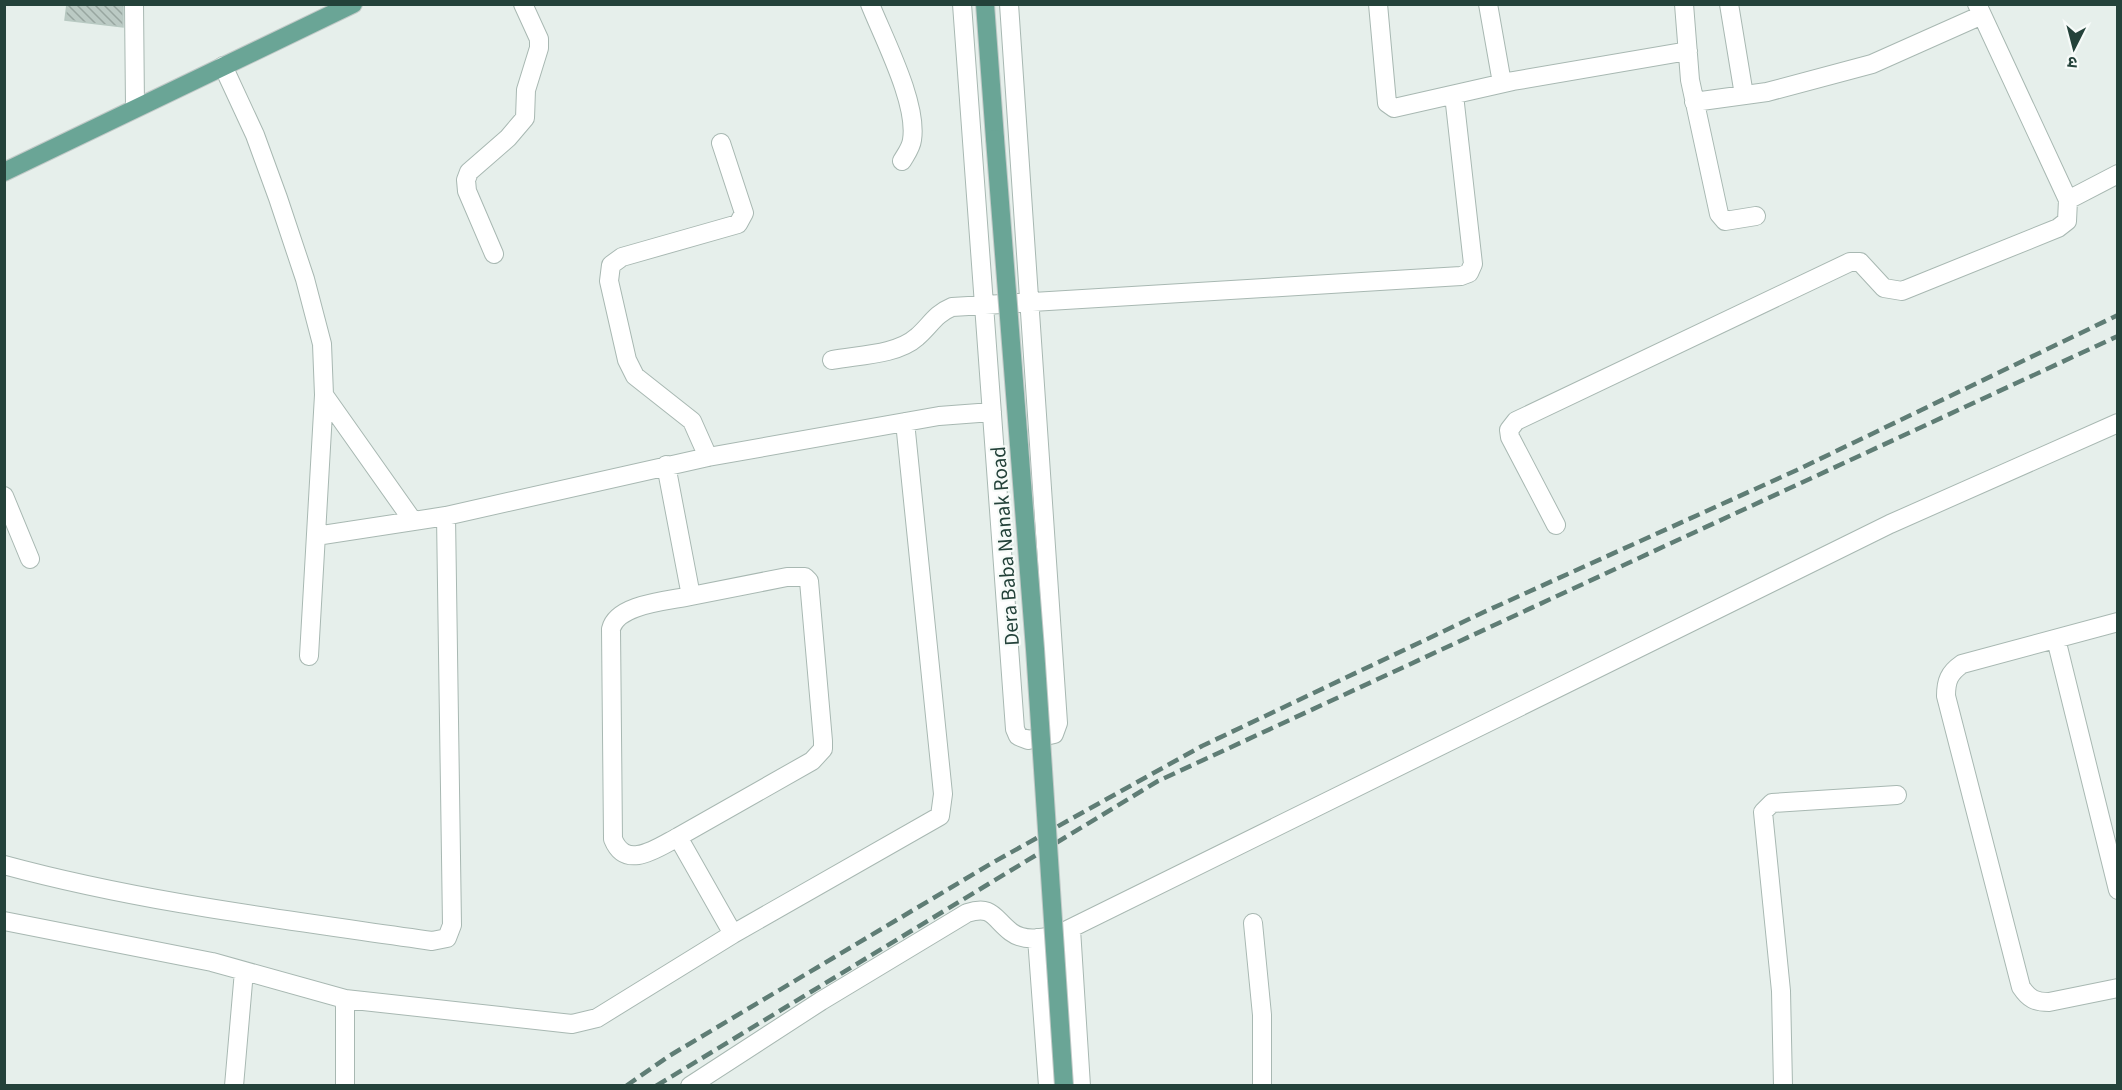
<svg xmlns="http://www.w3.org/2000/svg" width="2122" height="1090" font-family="'Source Sans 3','Noto Sans Devanagari',sans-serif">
<defs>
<pattern id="building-back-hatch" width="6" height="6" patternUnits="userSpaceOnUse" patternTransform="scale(1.5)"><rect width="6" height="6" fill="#bbcac4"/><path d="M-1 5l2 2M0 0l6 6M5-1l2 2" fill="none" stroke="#98a6a0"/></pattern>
</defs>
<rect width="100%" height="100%" fill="#e6efeb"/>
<path fill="url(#building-back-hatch)" stroke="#b8c9c2" stroke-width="1.5" d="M67,4h56v23l-58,-7z"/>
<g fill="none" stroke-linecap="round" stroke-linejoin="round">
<g stroke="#a8b8b2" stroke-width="20">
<path id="minor" d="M134,4l1,103
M870,4c14,35 48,100 42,136 -1,8 -6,14 -10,21
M962,4l53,725 3,7 10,4 26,-6 4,-11 -49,-719
M1378,4l9,99 7,5 119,-27 175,-30
M1488,4l14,79
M1684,4l6,76 29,134 6,7 31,-5
M1729,4l15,91
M223,66l32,69 23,63 27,81 17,65 2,51 -15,261
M1694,102l73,-10 105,-28 110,-49
M2068,200l50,-26
M494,254l-27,-63 -1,-11 3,-8 39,-34 17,-20 1,-28 13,-42v-9l-16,-35
M832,360c26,-5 65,-5 85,-23 13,-11 18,-23 35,-30l509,-31 8,-3 4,-9 -19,-169
M324,395l89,126
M708,457l-16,-36 -57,-45 -8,-16 -18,-79 2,-16 11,-8 116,-33 6,-11 -23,-70
M666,465l25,131c-23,5 -74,8 -80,33l2,210c13,32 44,9 65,-2l55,97
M4,496l26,63
M1556,525l-46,-88 -1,-7 7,-9 334,-159h10l24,26 18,3 156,-63 9,-7 1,-21 -91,-196
M316,536l130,-20
M2118,622l-156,42c-13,9 -16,17 -16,32l75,291c8,12 14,15 28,15l69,-14
M2056,639l62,251
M678,837l134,-76 11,-12v-8l-14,-160 -4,-4h-18l-96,19
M4,865c140,38 285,55 428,76l15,-3 5,-13 -6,-409 262,-59 231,-41 53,-4
M4,921l208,41 133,37 227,25 25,-6 136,-84 207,-118 3,-22 -38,-372
M1253,923l9,92v71
M1071,929l10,157
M1037,938l11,148
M234,1086l10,-115
M345,1086v-87
M690,1086l131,-85 146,-88c26,-8 26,5 44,19 13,10 31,6 46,3l833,-411 228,-101
M1783,1086l-2,-95 -18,-179 9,-9 125,-8"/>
</g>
<g stroke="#c2cac8" stroke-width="20">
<path id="major" d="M985,4l10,135
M4,172l349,-168"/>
</g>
<use href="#minor" stroke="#fff" stroke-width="18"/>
<use href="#major" stroke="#6aa596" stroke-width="18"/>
<path stroke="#5f7d75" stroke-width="4.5" stroke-dasharray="12 6" stroke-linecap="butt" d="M626,1086l43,-30 323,-193 210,-117 282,-134 313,-142 321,-155
M656,1086l502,-305 960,-445"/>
<g stroke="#c2cac8" stroke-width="20" stroke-linecap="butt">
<path id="major-bridge" d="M995,139l40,510 29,437"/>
</g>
<use href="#major-bridge" stroke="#6aa596" stroke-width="18"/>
</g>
<g text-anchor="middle" stroke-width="4.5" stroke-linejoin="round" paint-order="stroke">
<g font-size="21" fill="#24423a" stroke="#f7fbf9">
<text transform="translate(1005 546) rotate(-94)" y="7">Dera Baba Nanak Road</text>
</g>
</g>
<rect width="2122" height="1090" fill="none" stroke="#24423a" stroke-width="12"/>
<g transform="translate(2074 48) rotate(186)" stroke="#f7fbf9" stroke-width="4.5" paint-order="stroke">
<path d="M0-4.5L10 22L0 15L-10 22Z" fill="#24423a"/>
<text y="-9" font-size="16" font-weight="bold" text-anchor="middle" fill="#24423a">उ</text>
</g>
</svg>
